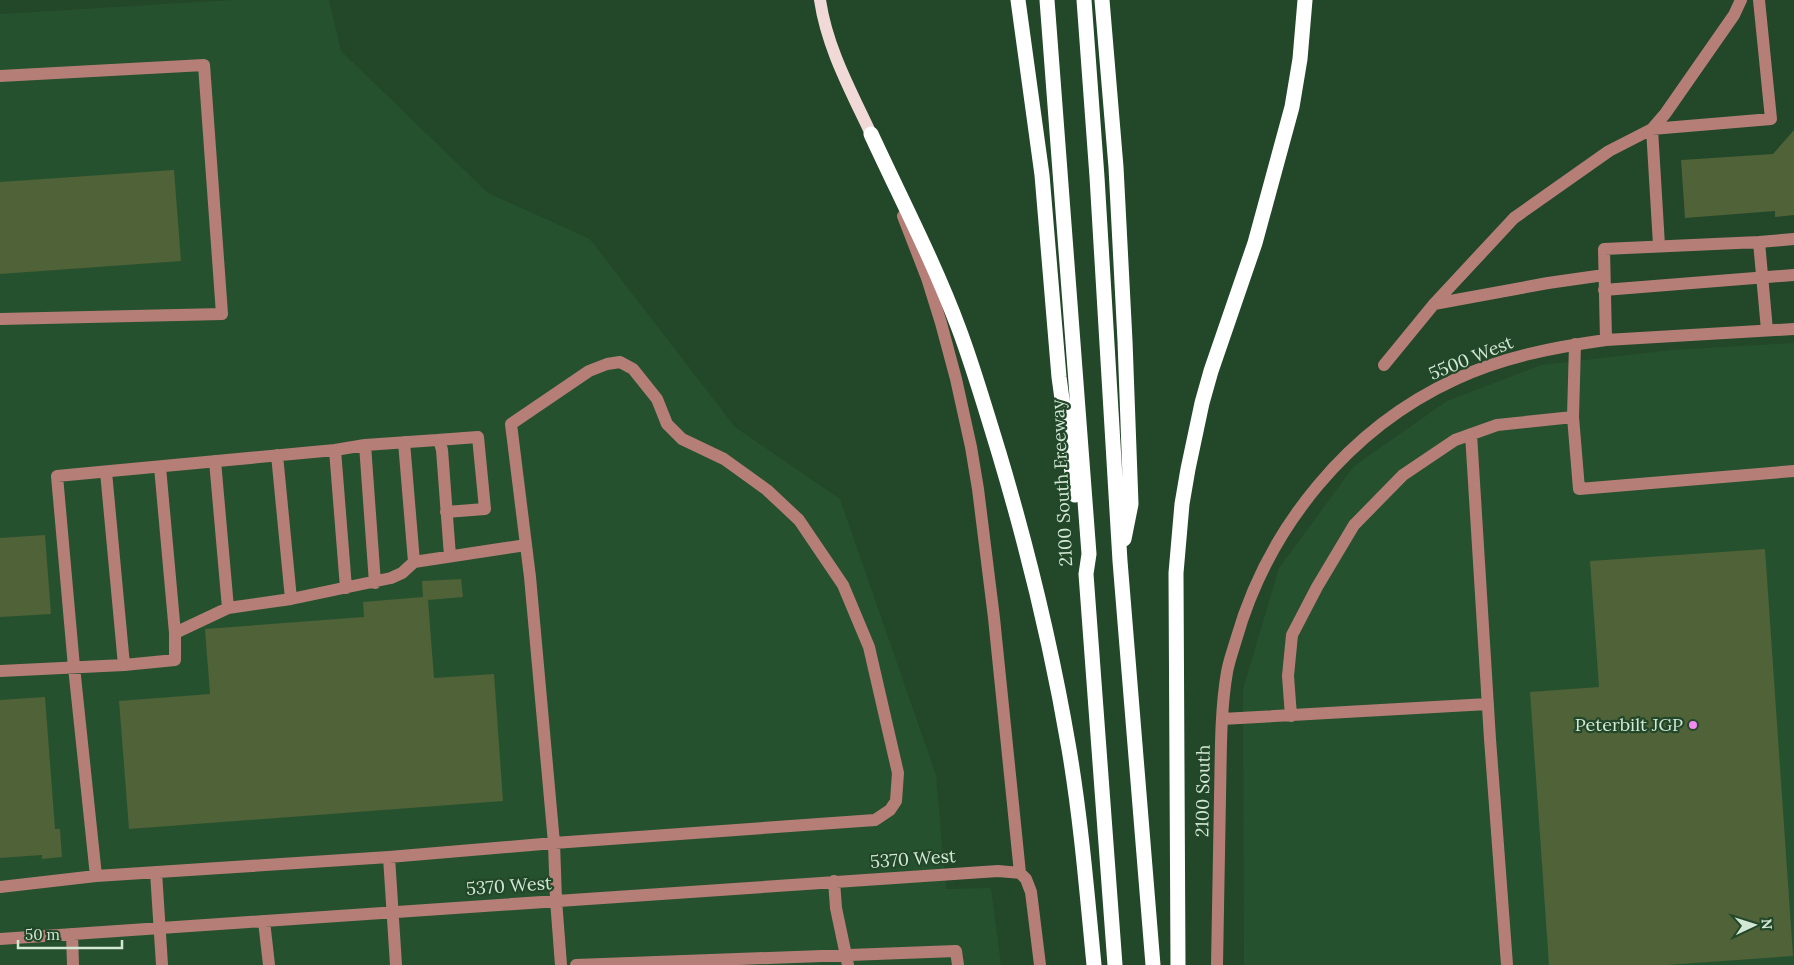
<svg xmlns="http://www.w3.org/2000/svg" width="1794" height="965" font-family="Lora,serif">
<rect width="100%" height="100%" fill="#224729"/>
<path fill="#26512e" d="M232,0h97l12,51 147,142 102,46 145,188 105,72 96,276 10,114 45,-1 10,77h-1001v-951z
M1794,343v622h-550l-1,-276 36,-121 75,-102 93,-65 94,-36 130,-15z"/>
<path fill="#4f6238" d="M1794,130v85l-19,2v-6l-90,7 -4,-58 92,-6z
M174,170l7,91 -181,13v-92z
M45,535l6,79 -51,3v-79z
M1765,549l28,407 -126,9h-118l-19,-273 69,-5 -9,-126z
M461,579l2,18 -35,3 6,78 60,-4 9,127 -374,28 -10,-128 91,-7 -5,-65 159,-12 -1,-15 60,-5 -1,-16z
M45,697l10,132h5l2,28 -20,2v-4l-42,3v-158z"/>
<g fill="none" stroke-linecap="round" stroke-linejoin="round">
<path stroke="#b57f77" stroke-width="12" d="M0,76l204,-11 18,249 -222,5
M903,216l24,62 14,45 15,56 15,68 7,42 16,129 26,255
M1759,242l35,-3
M1659,245l-7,-116 13,-15 69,-99 7,-15
M1604,290l190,-15
M1434,304l114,-21 56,-8
M1606,340l-2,-91 155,-7 8,88
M1384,365l50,-61 80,-86 95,-67 43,-22 119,-10 -12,-119
M1573,417l6,72 215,-18
M1471,434l19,305 17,226
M437,440l41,-3 7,72 -39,3
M404,442l10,120
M365,445l10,138
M335,450l11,138
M277,455l14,144
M215,461l13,147
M160,467l15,166
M106,472l18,193
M0,671l124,-6 51,-5v-27l53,-25 63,-9 100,-21 11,-5 12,-11 112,-17
M1291,716l-3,-40 4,-41 25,-48 37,-62 49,-50 52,-35 42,-15 76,-8 2,-73
M1222,719l266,-15
M389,857l7,108
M156,872l6,93
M1020,873l6,6 5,13 9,73
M96,876l-22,-209 -17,-191 278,-26 30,-5 72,-5 3,3 2,7 8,106
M834,881l2,27 12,57
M0,887l96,-11 293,-19 165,-14 321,-23 15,-10 6,-9 2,-28 -29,-126 -26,-62 -44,-65 -32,-30 -43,-31 -42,-20 -15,-15 -10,-25 -24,-30 -13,-7 -13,2 -18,7 -78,53 19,153 24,266 2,57 5,65
M264,921l5,44
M72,934l1,31
M0,939l998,-68 22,2
M576,965l380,-14 2,14
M1217,965c1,-56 2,-112 3,-168 1,-41 0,-84 7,-125 2,-11 6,-22 9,-32 32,-113 113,-212 220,-261 47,-22 99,-32 150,-39l188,-11"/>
<path stroke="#f0d9d6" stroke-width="12" d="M820,0c7,48 31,91 51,134"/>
<path stroke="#fff" stroke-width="15" d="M1018,0l24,175 17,202 16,118
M1047,0l42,554 -3,20 29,391
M1084,0l13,177 23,384 33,404
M1102,0l14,167 9,174 6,163 -7,35
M871,134c30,65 63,128 88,195 15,40 27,82 40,124 29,97 53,196 70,296 12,71 18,144 25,216
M1178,965l-2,-392 6,-69 6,-35 14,-66 9,-32 44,-128 37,-136 8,-48 5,-59"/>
</g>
<circle fill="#f489f0" stroke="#224729" stroke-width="2" cx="1693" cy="725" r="5"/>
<g text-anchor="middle" stroke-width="4.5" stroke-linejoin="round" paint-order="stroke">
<g font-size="18" fill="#d2e7d4" stroke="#224729">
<text transform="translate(1471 358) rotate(-22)" y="6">5500 West</text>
<text transform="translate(1062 483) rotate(-93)" y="6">2100 South Freeway</text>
<text transform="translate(1203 791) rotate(-89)" y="6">2100 South</text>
<text transform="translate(913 859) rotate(-4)" y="6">5370 West</text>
<text transform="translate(509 886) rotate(-4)" y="6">5370 West</text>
</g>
<g font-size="18" fill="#d2e7d4" stroke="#224729" text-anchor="end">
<text x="1683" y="731">Peterbilt JGP</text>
</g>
</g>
<g transform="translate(1754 925) rotate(86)" stroke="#224729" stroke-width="4" paint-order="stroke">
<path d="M0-4L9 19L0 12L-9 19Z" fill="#d2e7d4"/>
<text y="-8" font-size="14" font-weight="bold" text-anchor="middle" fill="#d2e7d4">N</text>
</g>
<path d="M18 940v8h104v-8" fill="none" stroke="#d2e7d4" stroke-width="2.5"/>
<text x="25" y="940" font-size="15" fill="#d2e7d4" stroke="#224729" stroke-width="4" paint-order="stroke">50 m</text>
</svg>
